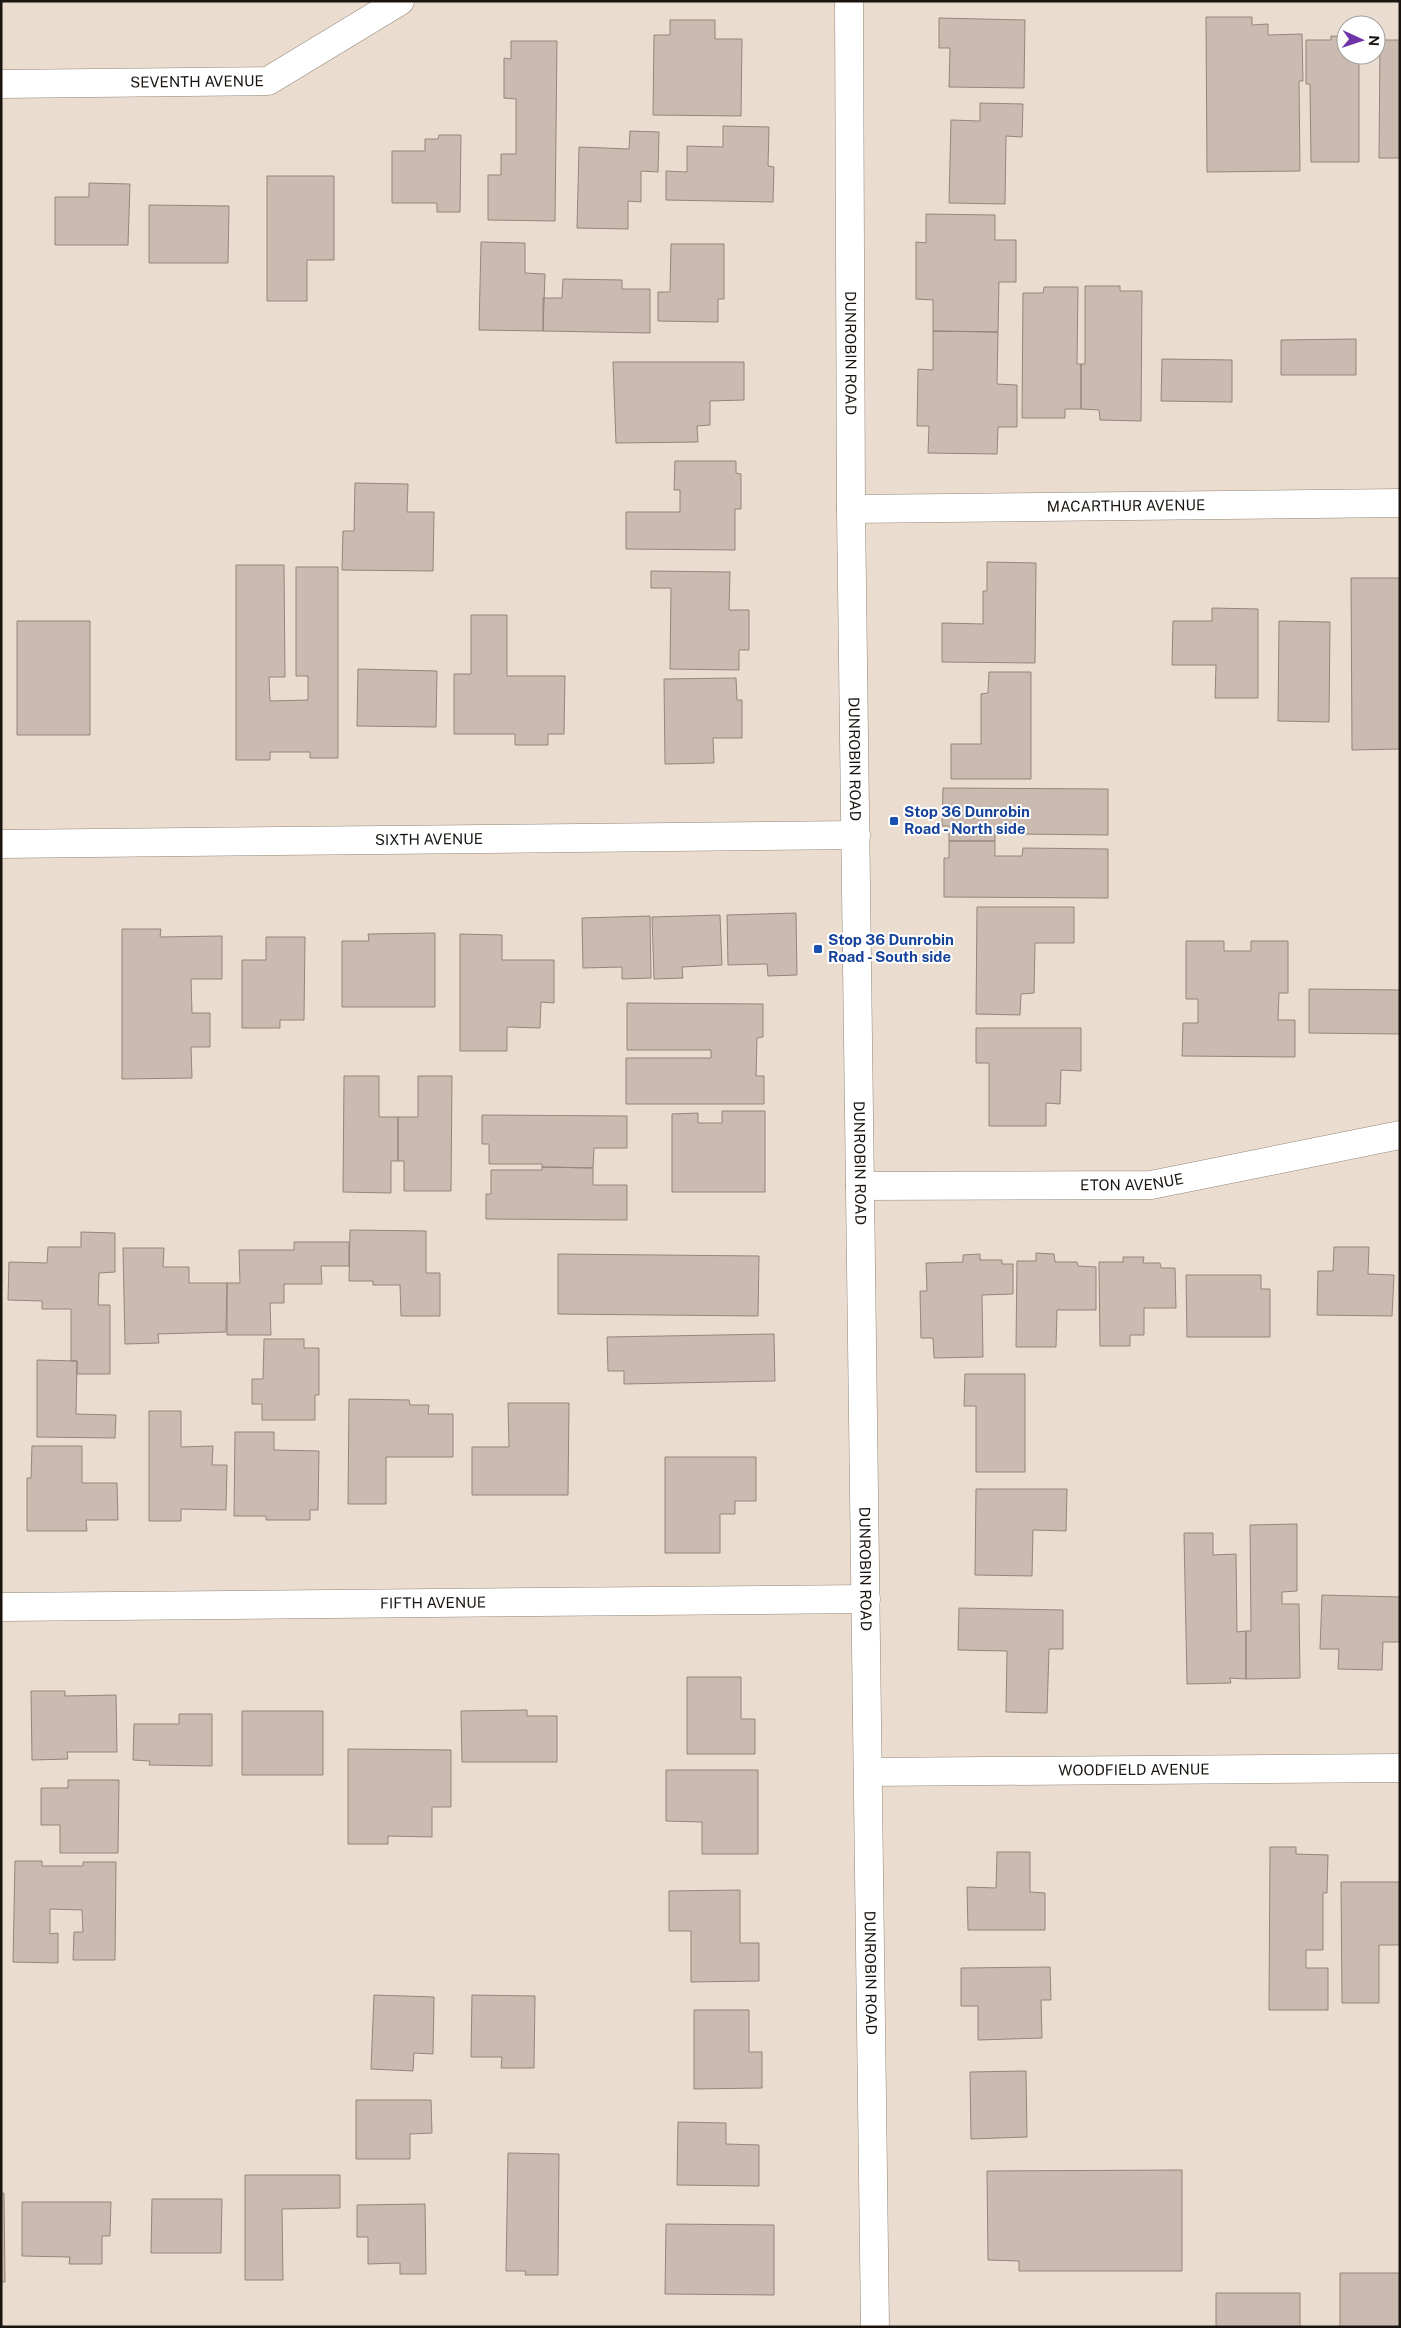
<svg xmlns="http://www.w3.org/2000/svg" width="1401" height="2328" font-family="'Public Sans',sans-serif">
<rect width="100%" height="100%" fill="#eaddcf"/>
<path fill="#cabaaf" stroke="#95867b" d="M1206,17h46v8l16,-1v11l34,-1 1,47h-4l1,90 -93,1z
M939,18l86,2 -1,68 -75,-1 1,-39h-11z
M670,20h45v19h27l-1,77 -88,-1 1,-80h16z
M1331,36l15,1v18h13v107h-48l-1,-78h-4v-44h25z
M1380,40h20v118h-21z
M511,41h46l-2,180 -67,-1v-45h13v-21h15v-55l-12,-1v-40l7,1z
M980,103l43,1 -1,33 -16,-1 -1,68 -56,-1 2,-83 29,1z
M723,126l46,1 -1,39 6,1 -1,35 -107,-2v-29l21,1v-26l36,1z
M630,131l29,1 -1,40 -17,-1v31l-13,-1v28l-51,-1 2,-81 50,2z
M439,135h22l-1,77h-23v-9h-45v-52h33v-12h13z
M267,176h67v84h-27v41h-40z
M89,183l41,1 -2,61h-73v-48h34z
M149,205l80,1 -1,57h-79z
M926,214l69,1v25h21v42h-17l-1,50 -65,-1v-31l-17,-1v-57l10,1z
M481,242l44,1v30l20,1 -2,57 -64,-1z
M671,244h53v55h-6v23l-60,-1v-29h12z
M563,279l59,1v9h28v44l-107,-2v-33h19z
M1085,286h35v5h22l-1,130 -41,-1 -1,-10 -18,-1v-45h4z
M1044,287h34l-1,77h4v45h-16v9h-43l1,-125h20z
M933,331l65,1 -1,52 20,1v42h-19l-1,27 -69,-1 1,-27h-12l1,-57 15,1z
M1356,339v36h-75v-35z
M1162,359l70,1v42l-71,-1z
M613,362h131v38l-34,1v24l-13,1 1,16 -82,1z
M675,461h61v12l5,1v35h-6v41l-109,-1v-37h54v-22h-6z
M355,483l53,1 -1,28h27l-1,59 -91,-1 1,-39h11z
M987,562l49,1 -1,100 -93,-1v-39l41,1v-33h4z
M236,565h48l1,112h-16l1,24 38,-1v-24h-12v-109h42v191h-28v-6h-40v8h-34z
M651,571l79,1 -1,38h20v40h-10v20l-69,-1 1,-81h-20z
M1351,578h49v171l-48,1z
M1212,608l46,1v89h-43l1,-33h-44l1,-44h39z
M471,615h36v61h58l-1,58h-16v11h-33v-11h-61v-60h17z
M17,621h73v114h-73z
M1279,621l51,1 -1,100 -51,-1z
M358,669l79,2 -1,56 -79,-1z
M989,672h42v107h-80v-35h30v-50l7,-1z
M736,678l1,22h5v38h-29l1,25 -49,1 -1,-85z
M943,788l165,1v46l-85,-1 1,-8 -29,1v14h-46v-15h-7z
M949,841h46v15h27l1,-8 85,1v49l-164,-1v-39h5z
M977,907h97v36h-39l-1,50 -13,1 -1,21 -44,-1z
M796,913l1,62 -29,1 -1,-12 -39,1 -1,-50z
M720,915l2,50 -40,2 1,11 -29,1 -2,-62z
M650,916l1,62 -29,1v-12l-39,1 -1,-50z
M122,929h39l-1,8 62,-1v43h-31l1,34h18v34h-19l1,31 -70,1z
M435,933v74h-93v-66h27l-1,-7z
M460,934l42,1v25h52v43l-13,-1 -1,26 -33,-1v24h-47z
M266,937h39l-1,83h-24v8h-38v-68h24z
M1186,941h38v10h27v-10h37v52h-9l-1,27h17v37l-113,-1 1,-33h15v-24h-12z
M1309,989l91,1v44l-91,-1z
M627,1003l136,1v33l-6,1 -1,38h8v28h-138v-46h85v-8h-84z
M976,1028h105v43l-20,-1 -1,34 -14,-1v23h-57v-63h-13z
M344,1076h35v41h19v44h-7v32l-48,-1z
M418,1076h34l-1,115h-47v-30h-6v-44h20z
M722,1111h43v81h-93v-78l26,-1v10h24z
M482,1115l145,1v32h-33l-1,20 -51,-1v-3h-53v-20h-7z
M542,1167l51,1v17h34v35l-141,-1v-25h5v-24h51z
M350,1230l76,1v42h14v43h-39l-1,-31h-27v-4h-24z
M81,1232l34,1v39l-16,1 -1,32h12v69h-33v-13h-6v-52h-29v-8l-34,-1 1,-38 38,1 1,-16h33z
M294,1242h55v24h-28l1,18h-38v19h-14l1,32h-44v-52h13l-1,-33h55z
M1334,1247h35l-1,27 26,1 -2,41 -75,-1 1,-44h15z
M123,1248h41l-1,19h26v16h38l-1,49 -68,2 1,9 -34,1z
M1036,1253l18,1 1,8h22l1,4 18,1v43h-39l-1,37h-40l1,-86h19z
M558,1254l201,2 -1,60 -200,-2z
M980,1254v6h22v4h11v30l-31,1 1,62 -49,1 -1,-20h-12l-1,-47h7l-1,-28 37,-1v-7z
M1123,1257h21l-1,6h17l1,5h14l1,40h-32v27h-14v11h-30l-1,-84h24z
M1186,1275h75v14h9v48h-83z
M774,1334l1,47 -151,3v-13h-16l-1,-34z
M264,1339h40v9h15v47h-4v25h-53v-16h-10v-25h11z
M37,1360l40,1 -1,53 40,1 -1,23 -78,-1z
M965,1374h60v98h-49v-66h-12z
M349,1399l60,1 1,5h19l-1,9h25v43h-67v47h-38z
M508,1403h61l-1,92h-96v-48h37z
M149,1411h32v36l32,-1 -1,19h15l-1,45 -45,-1v12h-32z
M235,1432h39v18l45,1 -1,59h-8v10h-44v-4h-32z
M32,1446h50v37h35l1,37h-32l1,11h-60v-53h4z
M665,1457h91v44h-21v13h-15v39h-55z
M976,1489h91l-1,42 -33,-1 -1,46 -57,-1z
M1297,1524v67l-15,1v12h17l1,74 -54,1v-48h5l-1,-106z
M1184,1533h29v22l23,-1 1,78 9,-1v48l-16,-1 1,5 -44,1z
M1322,1595l78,2v45h-17l-1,28 -44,-1 1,-20h-19z
M959,1608l104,2v39h-14l-2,64 -41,-1 1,-61 -49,-1z
M687,1677h54v42h14v35h-68z
M31,1691h34v5l51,-1 1,57h-50l1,7 -36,1z
M527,1710v6h30v46h-95l-1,-51z
M242,1711h81v64h-81z
M179,1714h33v52l-63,-1 1,-4 -17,-1 1,-36h45z
M348,1749l103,1v57h-19v30l-44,-1v8h-40z
M666,1770h92v84h-56v-32l-36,-1z
M68,1780h51l-1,73h-58v-28h-19v-37h27z
M1270,1847h26v7l32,1 -1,38h-4v57h-17v18h22v42h-59z
M997,1852h33v40l15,1v37h-77l-1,-43 29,1z
M15,1861h27v5h41v-4h33l-1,98h-42l1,-28h9l-1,-22 -32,-1v25l8,-1v30l-45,-1z
M1341,1882h59v63h-21v58h-37z
M740,1890v53h19v38l-68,1v-51h-22v-40z
M1050,1967l1,33h-10l1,38 -64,2v-34h-17v-38z
M374,1995l60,2 -1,57 -19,-1 -1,18 -42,-2z
M472,1995l63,1 -1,72h-33l1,-11h-31z
M694,2010h55v42h13v36l-68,1z
M1026,2071l1,66 -56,2 -1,-67z
M356,2100h75l1,33 -22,1v25h-54z
M678,2122l48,1v21l33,1v41l-82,-1z
M508,2153l51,1 -1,121h-33l1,-4h-20z
M1182,2170v101h-163v-10l-31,-1 -1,-89z
M245,2175h95v33l-58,1 1,71h-38z
M1,2193h3l1,89h-4z
M152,2199h70l-1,54h-70z
M22,2202h89l-1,34h-8v28h-33l1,-7 -48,-1z
M425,2204l1,70h-26v-11l-32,1v-27h-11v-32z
M666,2224l108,1v70l-109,-1z
M1340,2273h60v54h-60z
M1216,2293h84v34h-84z"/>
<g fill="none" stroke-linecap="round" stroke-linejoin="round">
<g stroke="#928679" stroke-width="29">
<g id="minor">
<path id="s1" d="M849,1l2,508 24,1818"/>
<path id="s2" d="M1,84l267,-3 132,-80"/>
<path id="s3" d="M851,509l549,-6"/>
<path id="s4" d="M1,844l855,-9"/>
<path id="s5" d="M860,1186l291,-1 249,-50"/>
<path id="s6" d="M1,1607l865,-8"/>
<path id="s7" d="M868,1772l532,-4"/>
</g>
</g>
<use href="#minor" stroke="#fff" stroke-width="28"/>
</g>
<g fill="#1a4fb4" stroke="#fff" stroke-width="2">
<rect x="889" y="816" width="10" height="10" rx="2.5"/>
<rect x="813" y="944" width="10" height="10" rx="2.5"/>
</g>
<g text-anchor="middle" stroke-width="4" stroke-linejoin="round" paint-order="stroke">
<g font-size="15" fill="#1a1510" stroke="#fff">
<text dy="5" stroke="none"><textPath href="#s2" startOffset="196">SEVENTH AVENUE</textPath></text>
<text dy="5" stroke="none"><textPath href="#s1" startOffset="352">DUNROBIN ROAD</textPath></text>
<text dy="5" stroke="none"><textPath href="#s3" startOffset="275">MACARTHUR AVENUE</textPath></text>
<text dy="5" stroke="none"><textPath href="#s1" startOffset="758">DUNROBIN ROAD</textPath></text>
<text dy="5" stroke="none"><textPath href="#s4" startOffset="428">SIXTH AVENUE</textPath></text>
<text dy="5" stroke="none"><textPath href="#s1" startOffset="1162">DUNROBIN ROAD</textPath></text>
<text dy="5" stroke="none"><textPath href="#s5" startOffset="272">ETON AVENUE</textPath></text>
<text dy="5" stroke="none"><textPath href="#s1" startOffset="1568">DUNROBIN ROAD</textPath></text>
<text dy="5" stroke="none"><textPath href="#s6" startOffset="432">FIFTH AVENUE</textPath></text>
<text dy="5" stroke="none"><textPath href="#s7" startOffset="266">WOODFIELD AVENUE</textPath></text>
<text dy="5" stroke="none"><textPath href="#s1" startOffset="1972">DUNROBIN ROAD</textPath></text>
</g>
<g font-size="15" font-weight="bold" fill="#164399" stroke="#fff" text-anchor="start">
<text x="904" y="817">Stop 36 Dunrobin<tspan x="904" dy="17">Road - North side</tspan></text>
<text x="828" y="945">Stop 36 Dunrobin<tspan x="828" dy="17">Road - South side</tspan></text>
</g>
</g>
<rect width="1401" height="2328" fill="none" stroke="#1a1510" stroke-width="5"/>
<g transform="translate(1361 40) rotate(93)"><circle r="24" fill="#ffffff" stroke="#a3a19f"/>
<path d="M0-4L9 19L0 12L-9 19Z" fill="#7032a7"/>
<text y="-8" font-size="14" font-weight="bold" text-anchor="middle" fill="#1a1510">N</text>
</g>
</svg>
